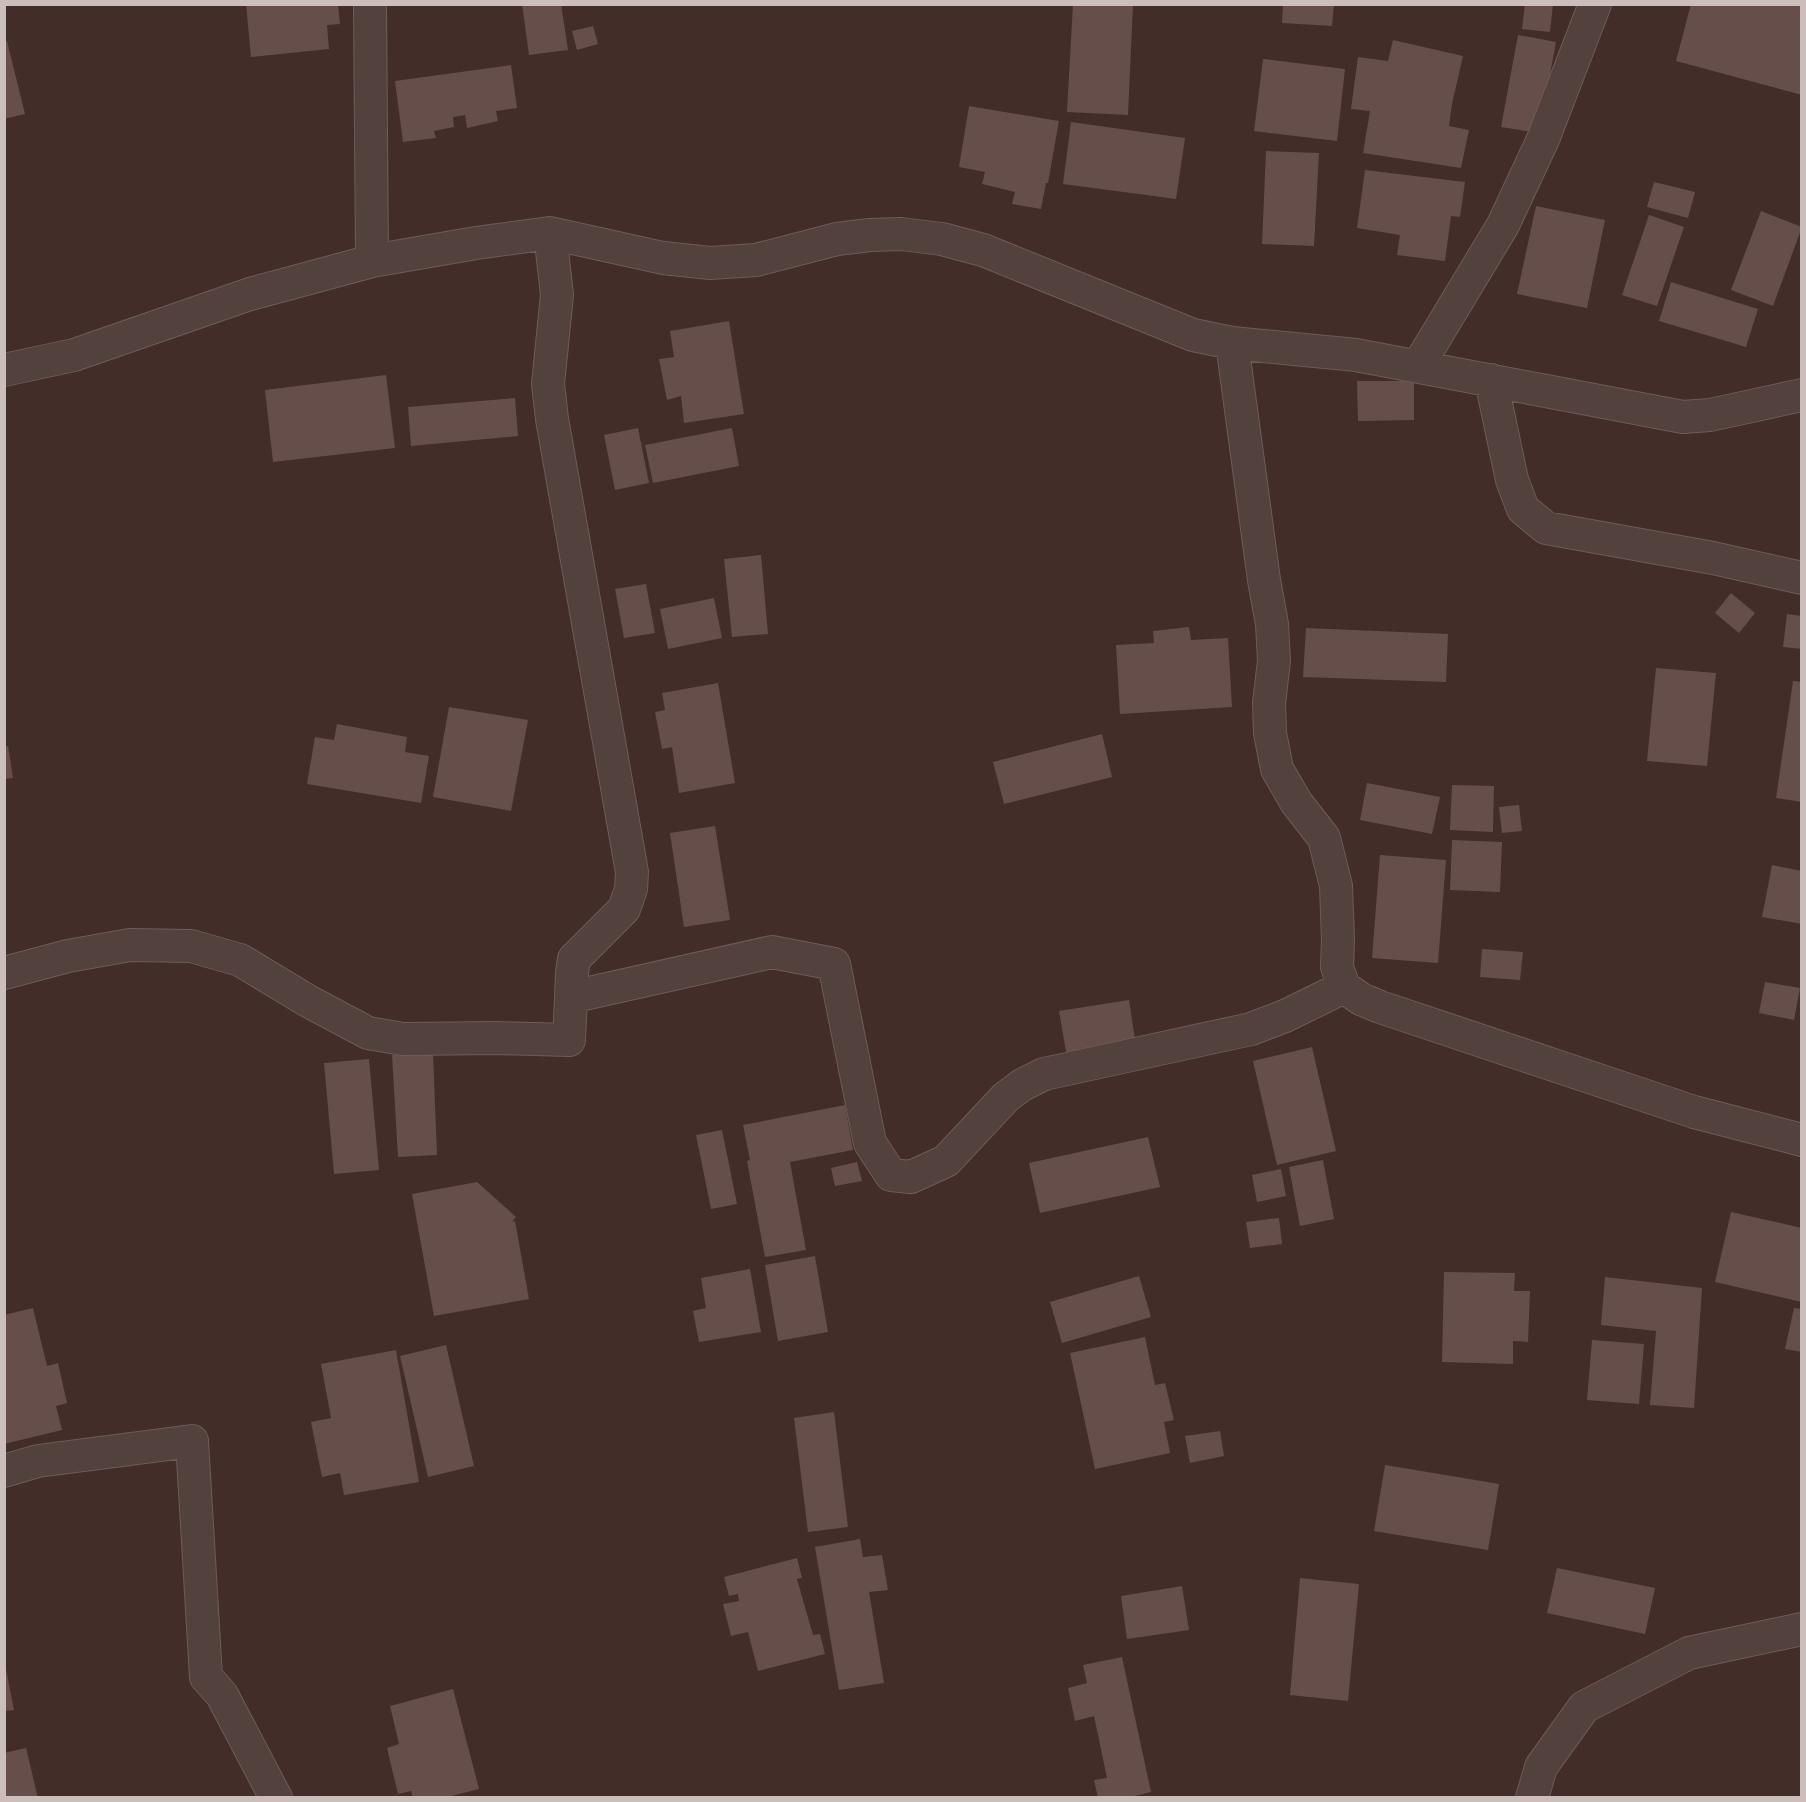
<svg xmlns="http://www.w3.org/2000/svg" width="1806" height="1802" font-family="Mulish,sans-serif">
<rect width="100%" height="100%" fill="#432d29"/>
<path fill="#664f4a" d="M246,4h92l2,20 -13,1 2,24 -78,8z
M522,4h39l7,46 -39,5z
M1073,4h60l-5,111 -61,-3z
M1283,4h51l-2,22 -50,-3z
M1525,4h28l-3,28 -28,-3z
M1691,4h111v91l-126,-34z
M593,26l5,18 -21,6 -5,-19z
M1518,35l38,7 -17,91 -38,-6z
M1393,40l70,16 -11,48 -3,22 20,4 -8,38 -98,-15 7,-42 -19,-2 7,-52 30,4z
M4,41h3l18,73 -21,5z
M1263,59l82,10 -8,72 -83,-10z
M511,65l6,43 -21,3 2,10 -31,7 -2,-13 -12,2 1,10 -20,4 2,7 -33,4 -8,-61z
M969,106l90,15 -11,62h-2l-5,26 -29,-5 3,-12 -33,-8 3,-12 -26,-5z
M1071,122l114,16 -9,61 -113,-15z
M1266,151l53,2 -5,93 -52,-2z
M1365,170l100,12 -5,35 -9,-1 -6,45 -48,-6 3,-20 -43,-7z
M1654,182l41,10 -7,26 -41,-11z
M1536,206l69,14 -18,88 -70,-14z
M1761,211l41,16 -29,79 -42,-16z
M1649,215l35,12 -27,79 -35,-11z
M1671,282l87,27 -12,38 -87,-26z
M729,321l15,93 -60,9 -3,-27 -14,4 -8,-41 15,-2 -4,-26z
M386,375l9,73 -122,14 -8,-72z
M1357,381h57v39l-56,1z
M515,398l3,38 -107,10 -3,-39z
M638,428l11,55 -34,7 -11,-55z
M732,428l7,38 -86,17 -8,-38z
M761,555l7,79 -36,3 -8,-78z
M646,584l9,49 -31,5 -9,-49z
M1731,593l24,20 -16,20 -24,-20z
M714,598l8,40 -54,11 -8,-40z
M1787,614l15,2v33l-19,-2z
M1189,627l2,13 37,-2 4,69 -112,7 -4,-69 38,-2 -1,-12z
M1306,628l142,6 -2,48 -143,-5z
M1656,668l60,5 -9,93 -60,-5z
M1793,681l9,1v120l-26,-4z
M718,683l17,100 -56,10 -7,-46 -10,2 -7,-37 10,-2 -3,-17z
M449,707l79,13 -17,91 -78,-14z
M337,724l70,13 -2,15 24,4 -8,47 -114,-19 8,-47 19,3z
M1102,734l10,43 -108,27 -11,-42z
M8,746l5,32 -9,1v-32z
M1367,783l73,14 -8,37 -72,-14z
M1452,785l42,1 -1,46 -43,-2z
M1519,805l3,26 -20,2 -3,-26z
M715,826l15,94 -46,7 -14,-94z
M1452,840l50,2 -2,50 -50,-2z
M1380,855l66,5 -8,103 -66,-5z
M1772,865l30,6v53l-40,-7z
M1482,949l41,3 -3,28 -40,-3z
M1765,982l35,6 -6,32 -35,-7z
M1129,1000l7,46 -69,11 -8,-46z
M1312,1047l24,104 -59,14 -24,-104z
M433,1053l4,102 -39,2 -6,-102z
M369,1059l10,111 -45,4 -10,-111z
M845,1105l8,45 -63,12 16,88 -41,7 -18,-96 3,-1 -7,-35z
M722,1130l15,74 -26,5 -15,-74z
M1148,1137l12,50 -120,26 -11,-50z
M1323,1160l11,59 -34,7 -11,-59z
M857,1162l5,19 -27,5 -4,-18z
M1281,1169l5,27 -29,6 -5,-27z
M477,1182l39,35 -4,5 3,-1 14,78 -95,17 -22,-122z
M1731,1212l71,16v74l-87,-20z
M1279,1218l3,26 -32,4 -4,-26z
M815,1256l13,76 -50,9 -13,-76z
M750,1269l11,63 -62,10 -6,-31 13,-3 -5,-30z
M1444,1272l71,1 -1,18h16l-2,51 -15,-1v23l-71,-2z
M1139,1276l12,41 -89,26 -12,-41z
M1605,1277l97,11 -8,120 -44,-3 6,-74 -55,-6z
M33,1308l14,58 11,-3 9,40 -11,3 6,24 -58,14v-129z
M1794,1308l8,1v43l-17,-3z
M1145,1337l10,48 10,-2 9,37 -10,2 6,31 -75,16 -25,-116z
M1592,1340l52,4 -5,60 -52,-4z
M446,1345l28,121 -46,11 -28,-121z
M396,1350l23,132 -75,13 -4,-22 -18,4 -11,-55 20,-4 -10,-54z
M834,1412l14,115 -40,5 -14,-114z
M1220,1431l4,25 -34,7 -5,-27z
M1385,1465l114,19 -11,66 -114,-19z
M860,1539l3,18 19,-2 6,35 -19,2 15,91 -45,7 -24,-143z
M797,1558l5,20 -5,1 16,56 7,-1 5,20 -67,17 -10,-39 -17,4 -8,-32 16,-3 -1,-7 -9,2 -5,-19z
M1557,1568l98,20 -10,46 -98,-21z
M1300,1578l59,6 -11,117 -58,-6z
M1182,1586l7,44 -62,9 -6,-43z
M1122,1657l29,135 -25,6h-28l-4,-18 13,-2 -13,-62 -19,5 -7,-33 19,-5 -4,-18z
M4,1659l10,51 -10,1z
M453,1689l26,100 -36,9h-30l-2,-7 -13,3 -11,-46 12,-4 -9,-38z
M26,1748l12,50h-34v-45z"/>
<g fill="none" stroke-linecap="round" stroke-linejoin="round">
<g stroke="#6d5c59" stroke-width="34">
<path id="minor" d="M370,4l2,257
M550,233l7,62 -9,89 4,35 80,453 -1,17 -7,20 -50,50 -2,14 -1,24
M1232,343l32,237 8,44 2,37 -5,42 1,30 7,36 19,33 28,36 12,48 2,54 -1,27 7,20 17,12 19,8 314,105 108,28
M1418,366l85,-141 41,-88 51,-133
M4,370l70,-15 176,-61 122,-33 104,-18 74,-10 113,25 47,5 46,-3 81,-21 33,-4 31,-1 41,5 41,11 210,85 39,8 124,12 327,62 27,-2 92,-20
M1491,380l21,100 11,29 23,19 167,30 89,20
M4,973l64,-17 62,-11 61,1 49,14 68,41 60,32 35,6 92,-1 74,2 2,-43 201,-45 62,12 36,179 21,32 20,2 35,-16 60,-64 16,-12 22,-11 207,-45 34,-13 59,-29
M4,1471l34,-10 154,-20 14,236 16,18 54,103
M1532,1798l9,-31 43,-60 105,-54 113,-24"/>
</g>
<use href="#minor" stroke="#52413d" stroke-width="32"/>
</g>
<rect width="1806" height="1802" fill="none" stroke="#ccbebb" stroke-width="12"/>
</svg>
